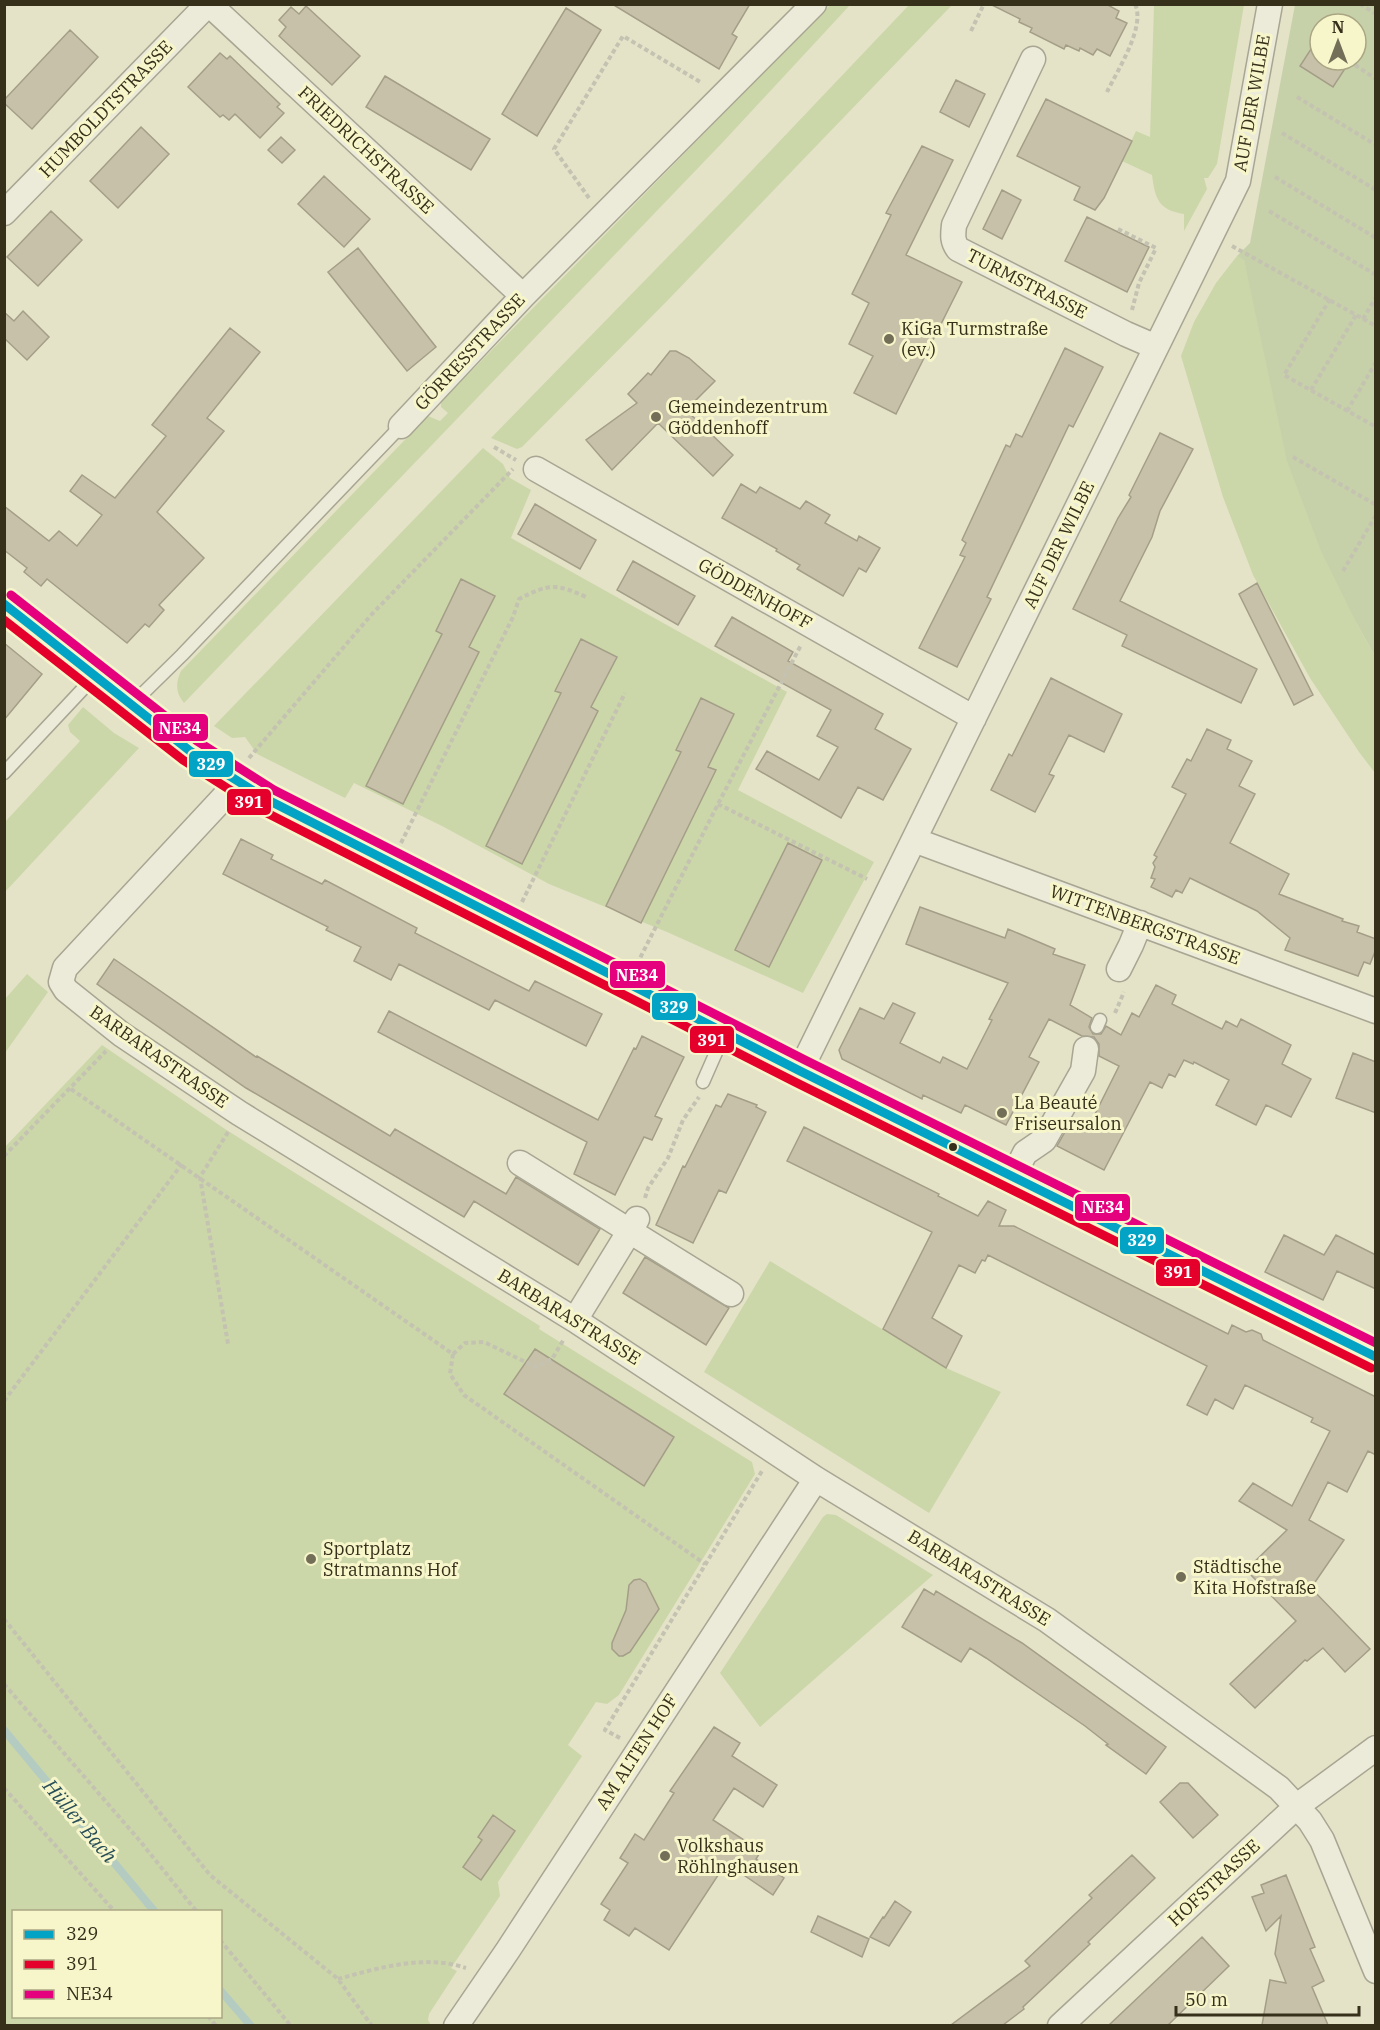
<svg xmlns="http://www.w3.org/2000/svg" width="1380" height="2030" font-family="'IBM Plex Serif',serif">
<rect width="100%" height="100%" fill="#e4e3c8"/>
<path fill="#cbd7a9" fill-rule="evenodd" d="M830,5h20l-127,137 -539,561c-8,-10 -9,-19 -3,-32l247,-255 12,5 8,-8 -7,-6v-5z
M909,5h43l-285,296 -145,146 -5,2 -26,-11 246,-252z
M1154,5h90l-27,159 -9,14h-4l3,11 -23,42v-17c-26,-4 -29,-16 -32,-39l-30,-14 14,-30 14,6z
M1237,256l7,3 17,76 96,289 18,32v117l-16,-21 -49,-74 -57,-103 -30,-78 -42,-141 13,-34 22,-39z
M483,448l20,16 7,14 21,12 -20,48 276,154 -49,98 136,72 -71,131 -136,-61 -118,-48 -107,-58 -88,-43 -9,15 -88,-44 -12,-17 -13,1 -18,-12z
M83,707l31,26 25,15 -134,144v-70l75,-81 -10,-9 -2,-7z
M27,974l21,18 -43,61v-54z
M102,1045l123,84 315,197 -1,3 213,133 3,12 -136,221 -12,9 -11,-2 -28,43 14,11 -84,126 2,14 -49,72 6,3 -28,43 -1,6 3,5h-426l-1,-877zM14,1912h206v104h-206z
M770,1261l176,107 55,24 -72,121 -225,-141z
M827,1514l9,1 97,60 -173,152 -40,-54 103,-156z"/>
<path fill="#c7d1a9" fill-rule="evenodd" d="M1295,5h80v651l-18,-32 -36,-73 -34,-90 -43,-201 -7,-4 13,-13zM1320,24h36v36h-36z"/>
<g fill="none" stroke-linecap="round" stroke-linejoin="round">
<path stroke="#b4cbc2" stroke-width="8" d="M4,1730l151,182
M220,1990l31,36"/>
</g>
<path fill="#c8c1a9" stroke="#a49e88" stroke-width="1.5" d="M612,4h138l-18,30 5,3 -18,32z
M990,4h116l13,7 -3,7 11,5 -17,33 -13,-7 -4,6 -13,-7 -1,3 -13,-6 -2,4 -34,-17 2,-4 -13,-6 1,-3z
M306,6l54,50 -28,29 -53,-49 7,-9 -7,-7 12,-13 8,7z
M566,8l35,22 -64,106 -35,-22z
M70,30l28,27 -66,72 -28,-26v-3z
M1313,46l7,5v9h14l12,7 -13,20 -33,-21z
M220,53l7,6 3,-3 50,48 -3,3 7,6 -24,25 -25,-24 -6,6 -6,-5 -3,2 -32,-30z
M385,76l105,63 -19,31 -105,-63z
M956,80l29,14 -16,33 -29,-15z
M1046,99l86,42 -28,57 -9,12 -21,-10 6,-13 -63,-31z
M141,127l28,27 -51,54 -28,-27z
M281,137l14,13 -13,13 -14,-13z
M922,146l31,14 -47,95 56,27 -66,132 -42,-21 19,-37 -24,-12 20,-41 -17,-9 39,-79 -5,-2z
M324,176l46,43 -26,28 -46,-43z
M1002,190l19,10 -19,39 -19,-10z
M51,211l31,29 -44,46 -31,-29z
M1087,217l62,30 -22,45 -62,-31z
M358,248l78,99 -29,24 -79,-99z
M23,311l26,26 -22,23 -23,-22v-26l10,9z
M230,328l30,24 -53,66 17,13 -67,81 47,46 -45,47 5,5 -15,17 -4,-3 -18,19 -80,-64 -6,7 -17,-14 3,-4 -23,-18v-44l45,35 10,-10 18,15 25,-31 -32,-24 12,-16 33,23 51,-62 -14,-11z
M1065,348l38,19 -30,60 -4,-2 -82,172 4,2 -34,68 -38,-19 46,-91 -5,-2 6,-12 -4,-3 44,-95 4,2 6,-13 6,3z
M670,351h6l13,7 26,23 -29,29 47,45 -20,21 -55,-53 -46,47 -26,-30 51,-37 -9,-9 20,-21 3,2z
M1160,433l33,16 -33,62 -8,26 -32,64 137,68 -16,34 -119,-57 5,-11 -54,-26 45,-91 13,-21 -2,-2z
M741,484l15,9 4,-6 40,22 6,-8 24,14 -5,8 32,18 2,-5 21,12 -14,24 -7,-4 -16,28 -46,-27 3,-4 -24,-14 1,-2 -55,-31z
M535,504l61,36 -16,29 -62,-35z
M633,561l62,35 -17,29 -61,-35z
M461,579l34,17 -26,51 10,5 -76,152 -37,-18 76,-152 -6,-3z
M1257,583l56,112 -19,10 -55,-111z
M732,617l61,35 -5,9 95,53 -8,15 36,20 -28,51 -25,-13 -17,31 -85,-49 11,-18 52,29 19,-33 -21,-11 14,-26 -116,-64z
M581,639l36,18 -26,50 7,4 -76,153 -36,-18 75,-153 -6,-2z
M4,643l38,31 -38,46z
M1051,678l71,36 -18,38 -35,-17 -20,39 5,2 -19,36 -44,-22 18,-36 3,2z
M701,698l33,16 -26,53 8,3 -75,153 -35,-17 75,-154 -5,-2z
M1207,729l24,11 -4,9 25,12 -13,25 16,8 -25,49 59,31 -10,20 64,25 -1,2 17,5 -2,6 19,7v10l-6,15 -6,-2 -6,14 -73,-26 5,-12 -33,-27 -67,-33 -8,15 -6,-3 -4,7 -21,-10 4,-8 -4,-1 4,-11 -2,-4 4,-6 -3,-2 32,-61 -14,-7 15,-28 4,2z
M241,839l32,16 -2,4 51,25 3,-4 92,48 -2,5 114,58 6,-10 67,33 -16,32 -91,-46 -6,10 -90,-46 -8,16 -37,-19 7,-14 -35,-17 2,-3 -105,-53z
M788,843l34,17 -53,107 -34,-17z
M920,907l85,31 3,-9 47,20 -2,5 32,11 -15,40 22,13 -3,9 4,7h8l5,-8 15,9 11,-22 7,4 17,-32 20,10 -4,9 50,25 4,-8 11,6 4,-8 50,26 -9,19 29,15 -20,38 -25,-12 -10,20 -40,-20 13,-25 -35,-18 -1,2 -9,-4 -9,17 -6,-3 -7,14 -12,-6 -46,88 -47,-24 16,-28 16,8 30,-60 -20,-10v-12l-5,-7 -12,-1 -33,-17 -20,38 10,5 -33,63 -41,-20 -4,8 -38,-18 -1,4 -80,-40 -3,-9 21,-42 24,11 9,-16 22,10 -15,30 40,20 3,-6 24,12 25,-49 -3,-1 19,-36 -102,-39z
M114,959l142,98 1,-1 133,80 5,-7 111,65 10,-17 84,52 -22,36 -104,-64 -10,16 -218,-129 -149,-104z
M389,1011l209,109 36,-72 2,1 6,-13 42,21 -29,59 7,3 -10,21 -8,-3 -29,58 -41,-21 13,-32 -209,-110z
M1353,1053l23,9v51l-40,-15z
M728,1094l29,11 -1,2 10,5 -40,81 -7,-3 -26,53 -37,-18 27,-59 2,1 31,-62 5,2z
M804,1127l135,67 -1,2 40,20 10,-15 18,9 -7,16h15l214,108 4,-9 14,7 6,-2 9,4 2,6 113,57v58l-8,-4 -21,41 -19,-10 -19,38 35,20 -33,48 59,61 -25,23 -22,-24 -16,13 -2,-1 -50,48 -25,-24 66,-63 -50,-51 41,-40 -48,-29 14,-18 39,23 38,-75 -19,-9 2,-4 -68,-33 -12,24 -18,-10 -8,16 -20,-10 20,-39 -219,-111 -3,6 -3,-1 -7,13 -16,-8 -27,53 30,18 -16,32 -63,-39 49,-97 -145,-71z
M1284,1235l40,20 12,-20 40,20v34l-39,-18 -14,29 -58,-28z
M645,1257l84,51 -23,37 -83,-52z
M535,1349l139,88 -30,49 -140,-92z
M640,1579l6,4 13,26 -29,43 -7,4h-4l-7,-7v-6l14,-33 3,-25 5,-5z
M924,1589l10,6 2,-4 86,52 144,104 -20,27 -40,-29 2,-1 -23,-18 -99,-68 -16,-10 -9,14 -59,-35z
M714,1727l26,16 -8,13 45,29 -14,22 -29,-19 -21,32 48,31 -5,8 28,19 -11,17 -47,-32 -57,87 -34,-22 -6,8 -25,-16 6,-10 -9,-6 27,-41 -8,-5 15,-24 9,6 30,-47 -4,-2z
M1180,1783h8l30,32 -25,23 -33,-36z
M493,1815l22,16 -34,49 -18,-13 19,-27 -4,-3z
M1132,1855l23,23 -67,64 2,2 -67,63 1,2 -21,16h-52l79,-59 -5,-5 67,-63 -3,-3z
M1286,1875l29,72 -5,2 14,32 -12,6 16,38h-66l8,-45 16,3 -11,-29 6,-38 -15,15 -14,-34 12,-4 -3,-8z
M895,1901l16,11 -22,34 -19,-9 13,-20 1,1z
M818,1916l51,23 -7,18 -51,-25z
M1202,1937l27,29 -61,59h-59z"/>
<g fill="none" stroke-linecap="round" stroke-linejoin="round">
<g stroke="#a8a692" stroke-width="15">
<path id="lane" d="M131,705l51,-50 219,-229
M4,773l91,-97
M1097,1027l3,-7
M703,1082l22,-50"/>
</g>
<g stroke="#a8a692" stroke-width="27">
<path id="street" d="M209,4l314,292
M1033,59l-79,166c-1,10 -2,16 4,24l168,85 30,13
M4,213l204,-209
M401,426l122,-130 291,-292
M536,469l438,249
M4,604l186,147 78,49 532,271 576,286
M238,782l-173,186 -4,14 5,8 55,44 118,79 336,207 241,159 231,141 232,168 31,33 12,19 54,131
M914,840l462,171
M1119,969l12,-24 9,-22
M800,1071l438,-890 32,-177
M520,1163l211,131
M1013,1177l12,-24 19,-13 39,-69 3,-22
M575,1320l62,-101
M456,2026l52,-76 308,-471
M1060,2026l237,-220 79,-58"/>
</g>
<path stroke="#c4c2b1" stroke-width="4" stroke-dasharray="4.5 3" stroke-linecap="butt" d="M1360,4l16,10
M971,31l13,-27
M1355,65l21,14
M1107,92c10,-21 39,-65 28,-88
M1297,97l79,48
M1282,133l94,57
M1275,177l101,61
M589,198l-35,-49 69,-113 79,47
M1269,211l107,64
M1118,229l38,19 -17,35 -7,27
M1232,246l144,80
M1330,299l-46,76 92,52
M1363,319l13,-22
M1311,390l45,-75
M1347,411l29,-49
M494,447l22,13
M1293,457l83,48
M1343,571l33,-56
M249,758l123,-144 141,-145
M718,804l149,75
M401,843l112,-226 6,-18c29,-15 37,-16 67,-2
M522,902l103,-209
M637,964l81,-160 83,-159
M1115,1013l9,-21
M71,1089l382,265 12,-11 19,-1 52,25 16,-8 12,-20
M228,1132l-28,45 28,167
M4,1156l102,-105
M645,1198l3,-10 20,-30 15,-38 16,-23
M453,1354l-3,20 14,21 241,169
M4,1401l178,-237
M4,1619l206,256 128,104 34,47
M4,1684l136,157 57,71
M620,1738l-15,-8 157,-259
M4,1788l111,124
M220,1940l71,86
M338,1979c40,-11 87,-25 128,-11
M208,2016l8,10"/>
<use href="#lane" stroke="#ecebda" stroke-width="12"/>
<use href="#street" stroke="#ecebda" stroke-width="24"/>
<g stroke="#f7f6cb" stroke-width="14">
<path id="bus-1" d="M4,604l186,147 78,49 532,271 576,286"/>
</g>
<g stroke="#f7f6cb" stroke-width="14">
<path id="bus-2" d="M4,620l179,140 80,51 532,271 576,286"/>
</g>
<g stroke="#f7f6cb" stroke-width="14">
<path id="bus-3" d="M11,595l186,146 77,49 531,270 571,283"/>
</g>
<use href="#bus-1" stroke="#03a3c5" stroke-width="9"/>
<use href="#bus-2" stroke="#e4002b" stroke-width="9"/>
<use href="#bus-3" stroke="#e5007d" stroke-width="9"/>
</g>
<g fill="#736e57" stroke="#f7f6cb" stroke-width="2">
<circle cx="889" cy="339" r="6"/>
<circle cx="656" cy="417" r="6"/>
<circle cx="1002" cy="1113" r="6"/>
<circle cx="311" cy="1559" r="6"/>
<circle cx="1181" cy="1577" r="6"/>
<circle cx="665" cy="1856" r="6"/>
</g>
<circle fill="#362f1a" stroke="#f7f6cb" stroke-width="2" cx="953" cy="1147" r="5"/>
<g text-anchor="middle" stroke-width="6" stroke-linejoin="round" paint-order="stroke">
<g font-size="18" fill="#362f1a" stroke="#f7f6cb">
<text transform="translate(1252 103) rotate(-80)" y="6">AUF DER WILBE</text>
<text transform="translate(106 109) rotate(-46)" y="6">HUMBOLDTSTRASSE</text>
<text transform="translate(366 150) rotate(43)" y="6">FRIEDRICHSTRASSE</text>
<text transform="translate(1027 284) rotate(27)" y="6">TURMSTRASSE</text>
<text transform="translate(470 352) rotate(-47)" y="6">GÖRRESSTRASSE</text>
<text transform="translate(1059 545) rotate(-64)" y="6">AUF DER WILBE</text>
<text transform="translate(755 594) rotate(29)" y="6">GÖDDENHOFF</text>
<text transform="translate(1145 925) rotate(20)" y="6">WITTENBERGSTRASSE</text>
<text transform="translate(159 1057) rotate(35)" y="6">BARBARASTRASSE</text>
<text transform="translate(569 1317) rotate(32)" y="6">BARBARASTRASSE</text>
<text transform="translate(979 1578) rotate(32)" y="6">BARBARASTRASSE</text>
<text transform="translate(637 1752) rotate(-57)" y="6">AM ALTEN HOF</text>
<text transform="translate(1214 1883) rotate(-43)" y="6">HOFSTRASSE</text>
</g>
<g font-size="18" fill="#362f1a" stroke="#f7f6cb" text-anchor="start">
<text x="901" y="335">KiGa Turmstraße<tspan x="901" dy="21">(ev.)</tspan></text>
<text x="668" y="413">Gemeindezentrum<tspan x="668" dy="21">Göddenhoff</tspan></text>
<text x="1014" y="1109">La Beauté<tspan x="1014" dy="21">Friseursalon</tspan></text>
<text x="323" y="1555">Sportplatz<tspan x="323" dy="21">Stratmanns Hof</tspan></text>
<text x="1193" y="1573">Städtische<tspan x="1193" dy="21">Kita Hofstraße</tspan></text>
<text x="677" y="1852">Volkshaus<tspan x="677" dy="21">Röhlnghausen</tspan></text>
</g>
<g font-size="20" font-style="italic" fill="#284e57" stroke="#f7f6cb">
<text transform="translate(80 1821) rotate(50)" y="7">Hüller Bach</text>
</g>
</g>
<g stroke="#f7f6cb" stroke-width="2">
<rect x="152" y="713" width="57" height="29" rx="6" fill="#e5007d"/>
<rect x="188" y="750" width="46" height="28" rx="6" fill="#03a3c5"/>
<rect x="226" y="788" width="46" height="28" rx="6" fill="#e4002b"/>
<rect x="609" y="960" width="57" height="29" rx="6" fill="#e5007d"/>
<rect x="651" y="992" width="46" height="29" rx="6" fill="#03a3c5"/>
<rect x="689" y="1025" width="46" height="29" rx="6" fill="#e4002b"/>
<rect x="1074" y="1193" width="57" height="29" rx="6" fill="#e5007d"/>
<rect x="1119" y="1226" width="46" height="29" rx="6" fill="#03a3c5"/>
<rect x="1155" y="1258" width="46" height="29" rx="6" fill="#e4002b"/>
</g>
<g font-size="16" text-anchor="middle" font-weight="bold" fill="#fff">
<text x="180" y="734">NE34</text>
<text x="211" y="770">329</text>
<text x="249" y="808">391</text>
<text x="637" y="981">NE34</text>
<text x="674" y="1013">329</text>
<text x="712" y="1046">391</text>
<text x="1103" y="1213">NE34</text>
<text x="1142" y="1246">329</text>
<text x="1178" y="1278">391</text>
</g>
<rect width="1380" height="2030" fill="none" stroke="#362f1a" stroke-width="12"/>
<rect x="12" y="1910" width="210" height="108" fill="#f7f6cb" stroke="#aaa684" stroke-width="1.5"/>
<rect x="24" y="1930" width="30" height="9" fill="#03a3c5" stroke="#aaa684" stroke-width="1.5"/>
<text x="66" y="1940" font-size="18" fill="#362f1a">329</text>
<rect x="24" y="1960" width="30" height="9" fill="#e4002b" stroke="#aaa684" stroke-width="1.5"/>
<text x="66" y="1970" font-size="18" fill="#362f1a">391</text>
<rect x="24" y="1990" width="30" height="9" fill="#e5007d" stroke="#aaa684" stroke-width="1.5"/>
<text x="66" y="2000" font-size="18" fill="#362f1a">NE34</text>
<g transform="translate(1338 42)"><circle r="28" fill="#f7f6cb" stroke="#aaa684" stroke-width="1.5"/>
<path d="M0-4.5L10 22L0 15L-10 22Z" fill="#736e57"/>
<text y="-9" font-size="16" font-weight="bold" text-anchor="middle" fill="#362f1a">N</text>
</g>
<path d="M1176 2006v9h183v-9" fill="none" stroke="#362f1a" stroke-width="3"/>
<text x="1185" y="2006" font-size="18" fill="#362f1a" stroke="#f7f6cb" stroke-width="4.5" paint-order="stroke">50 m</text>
</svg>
